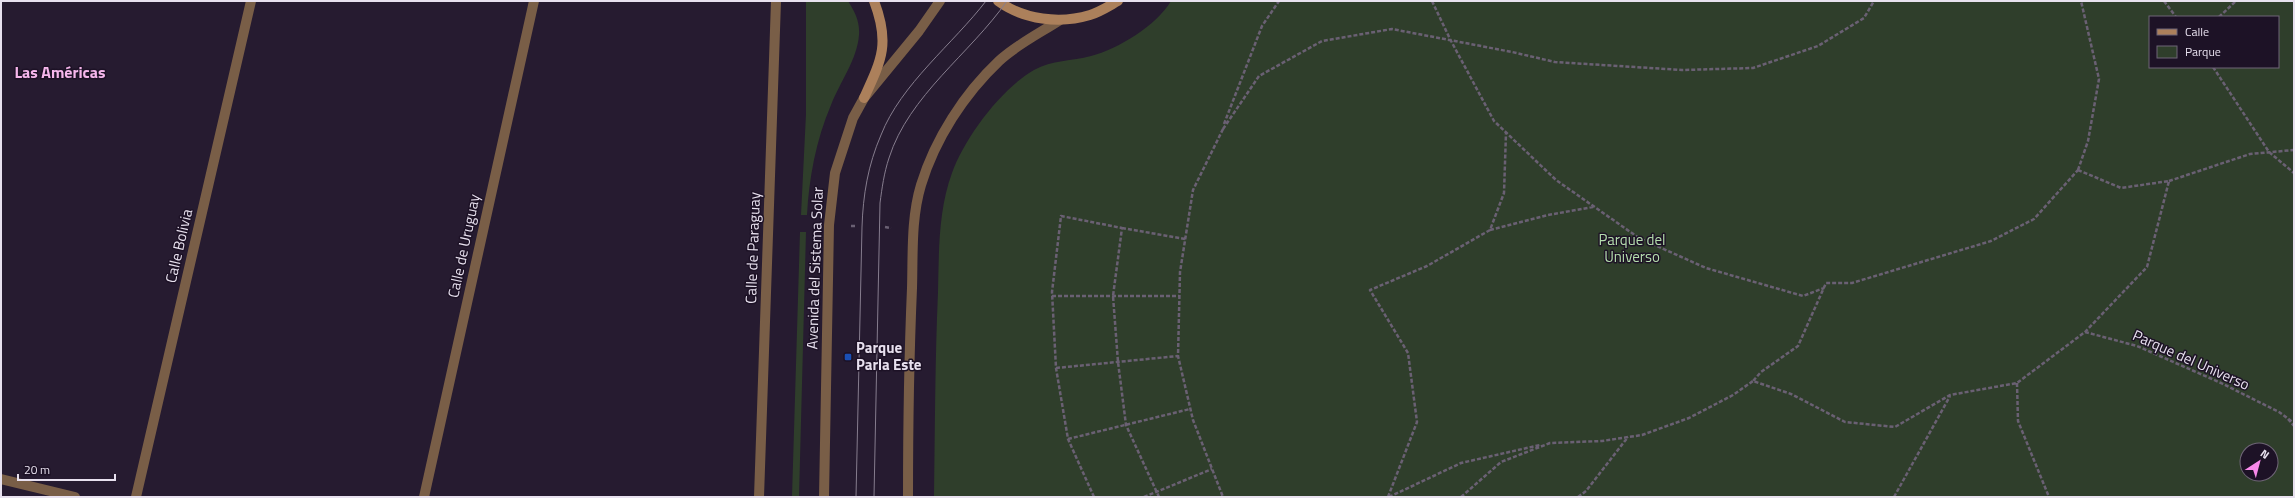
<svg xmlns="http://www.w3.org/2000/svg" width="2295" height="498" font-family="'Titillium Web',sans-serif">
<rect width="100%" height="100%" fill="#261b30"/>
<path fill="#2f3e2b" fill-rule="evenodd" d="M806,1h42c7,11 12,21 11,34 -2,25 -19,47 -28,70 -15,35 -22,73 -24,110h-6l5,-101z
M1171,1h1123v496h-1360c1,-68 1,-136 4,-205 1,-39 0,-81 14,-119 13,-36 49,-84 82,-103 18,-10 38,-9 57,-14 27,-7 65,-30 80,-55zM2150,17h128v50h-128zM2247,450h24v24h-24z
M800,232h6l-7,265h-7z"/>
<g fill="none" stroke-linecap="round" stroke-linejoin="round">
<path stroke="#6a6073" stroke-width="2.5" stroke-dasharray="4 2" stroke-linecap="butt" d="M1432,1l18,38 44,82 62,59 83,58 67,30 97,28 21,-8
M2164,1l12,16
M2219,17l17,-16
M2213,67l56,85 25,21
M1224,124l38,-98 17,-25
M1223,129l36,-53 63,-35 70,-12 120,23 43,10 127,8 71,-2 65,-22 46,-28 10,-17
M1223,129l-30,61 -13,82 -2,84 15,64 30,77
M2078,170l43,18 48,-7 -22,86 -62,65 -68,51 -67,12 -55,32 -50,-5 -54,-28 -38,-13 8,-9 37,-26 28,-63h26l139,-42 43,-22z
M2078,170l10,-29 11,-62 -18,-78
M2169,181l81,-27 44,-4
M851,226h6
M885,227l6,1
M1122,228l63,11
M1490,230l58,-15 45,-8
M1052,296h127
M2085,332l52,14 84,37 58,29 15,11
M1056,368l122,-12
M2017,383l1,38 31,76
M2288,419l6,7
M1068,439l122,-30
M1094,497l-26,-58 -12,-71 -4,-76 9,-76 61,12 -9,68 5,66 8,63 33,72
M1144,497l68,-28
M1388,497l29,-75 -9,-69 -38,-63 57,-24 63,-36 14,-37 2,-60
M1389,497l72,-34 79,-18
M1461,497l40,-35 49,-19 52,-2 40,-6 47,-17 44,-23 20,-14
M1578,497l8,-6 42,-54
M1894,497l56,-101"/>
<path stroke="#795e47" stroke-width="10" d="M136,497l115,-496
M424,497l110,-496
M759,497l17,-496"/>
<path stroke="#795e47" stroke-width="10" d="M1,479l74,18
M824,497l5,-272 6,-52 18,-55 11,-20 55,-67 21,-30
M908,497c0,-70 1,-139 4,-209 1,-34 -1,-70 9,-103 14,-46 43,-91 78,-124 17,-16 41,-28 61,-41"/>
<path stroke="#ac805b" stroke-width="10" d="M998,1c26,19 62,23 92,14 10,-3 19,-9 28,-14
M864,98c18,-39 26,-55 10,-97"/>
<path stroke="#867d8e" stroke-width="1" d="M856,497l6,-270c1,-32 6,-62 19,-92 20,-51 72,-91 105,-134
M874,497l6,-294c2,-15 4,-30 9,-45 20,-63 81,-104 118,-157"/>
</g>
<rect fill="#1a4fb4" stroke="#1d1226" stroke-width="1.5" x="844" y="353" width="8" height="8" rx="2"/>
<g text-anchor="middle" stroke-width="3" stroke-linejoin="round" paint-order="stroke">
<g font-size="15" fill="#b5dead" stroke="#1d1226">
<text x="1632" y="245">Parque del<tspan x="1632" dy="17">Universo</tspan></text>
</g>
<g font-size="15" fill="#e8e1ef" stroke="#1d1226">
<text transform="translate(179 246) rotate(-77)" y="5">Calle Bolivia</text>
<text transform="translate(464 246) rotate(-78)" y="5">Calle de Uruguay</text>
<text transform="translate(753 248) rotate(-88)" y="5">Calle de Paraguay</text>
<text transform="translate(815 268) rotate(-88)" y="5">Avenida del Sistema Solar</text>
<text transform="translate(2191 360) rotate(24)" y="5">Parque del Universo</text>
</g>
<g font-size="15" font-weight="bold" fill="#e8e1ef" stroke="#1d1226" text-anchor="start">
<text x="856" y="353">Parque<tspan x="856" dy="17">Parla Este</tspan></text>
</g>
<g font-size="16" font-weight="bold" fill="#f5b6eb" stroke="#1d1226">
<text x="60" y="78">Las Américas</text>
</g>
</g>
<rect width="2295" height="498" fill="none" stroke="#e8e1ef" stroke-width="4"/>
<rect x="2149" y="16" width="130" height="52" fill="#1d1226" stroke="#6e6576"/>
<rect x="2157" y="29" width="20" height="6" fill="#ac805b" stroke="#6e6576"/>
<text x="2185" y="36" font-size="12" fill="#e8e1ef">Calle</text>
<rect x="2157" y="46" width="20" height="12" fill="#2f3e2b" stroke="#6e6576"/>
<text x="2185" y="56" font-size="12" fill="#e8e1ef">Parque</text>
<g transform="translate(2259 462) rotate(36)"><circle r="19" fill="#1d1226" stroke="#6e6576"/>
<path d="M0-3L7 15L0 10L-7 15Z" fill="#f888ea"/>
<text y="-6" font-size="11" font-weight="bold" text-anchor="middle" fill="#e8e1ef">N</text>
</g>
<path d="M18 474v6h97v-6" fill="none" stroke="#e8e1ef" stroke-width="2"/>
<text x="24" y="474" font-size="12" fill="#e8e1ef" stroke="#1d1226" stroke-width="3" paint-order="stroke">20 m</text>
</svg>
